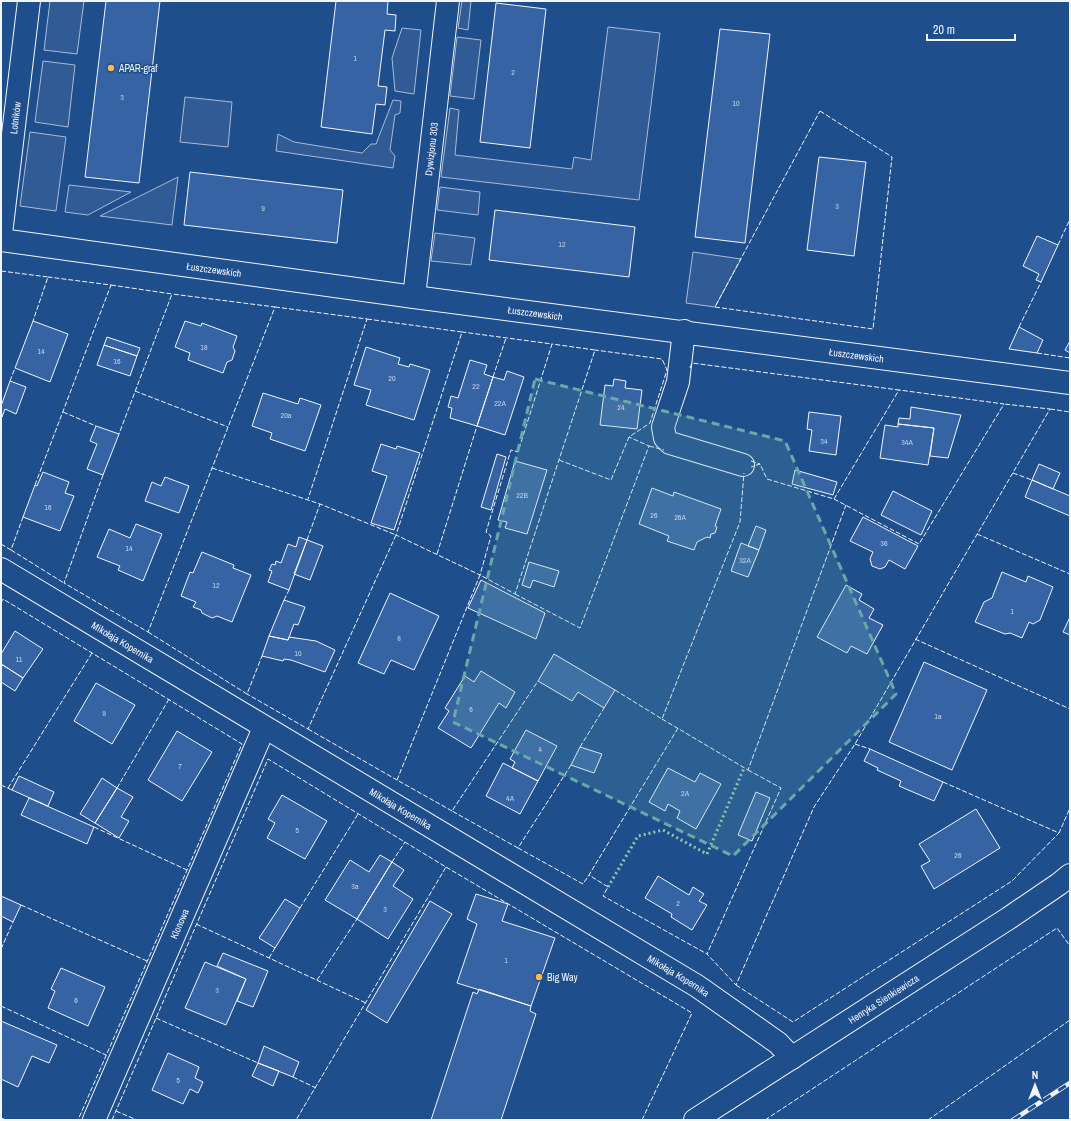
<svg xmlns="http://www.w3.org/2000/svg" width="1071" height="1121" font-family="'Archivo Narrow',sans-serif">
<rect width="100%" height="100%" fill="#1f4e8c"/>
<path fill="#305b95" stroke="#a8bbd7" d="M50,1h34l-7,53 -33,-4z
M462,1h9l-3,29 -10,-2z
M608,27l52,6 -21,167 -198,-23 9,-69 9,2 -4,45 117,14 2,-12 17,3z
M402,28l19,2 -7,64 -19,-3 -3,-33z
M457,37l24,3 -7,59 -24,-3z
M43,61l32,4 -7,62 -33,-5z
M185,97l47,5 -4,45 -48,-5z
M393,100l8,1 -1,12 -5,2 -5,35 5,6 -2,12 -117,-17 2,-17 16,8 68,11 9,-9h5z
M30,132l36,5 -10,74 -36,-5z
M178,177l-6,48 -72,-9z
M69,185l62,7 -43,23 -23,-3z
M440,187l40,5 -2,23 -41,-5z
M435,233l40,5 -4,27 -40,-4z
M693,252l48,7 -26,48 -29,-4z"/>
<path fill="#3563a3" stroke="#f2f6ff" d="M106,1h54l-21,182 -54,-6z
M336,1h52l-1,13 9,1 -1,16 -10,-1 -7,56 9,1 -2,18 -9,-1 -4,30 -51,-7z
M496,3l50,6 -16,139 -50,-6z
M720,29l50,5 -25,209 -50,-6z
M819,157l47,5 -12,94 -47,-6z
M190,172l153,18 -6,53 -153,-18z
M495,210l140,17 -6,50 -140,-17z
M1037,236l21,9 -17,37 -5,-2 3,-6 -16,-8z
M33,321l35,13 -18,48 -35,-14z
M185,321l16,5 1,-3 35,13 -4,11 2,4 -3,9 -5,2 -4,11 -35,-13 2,-7 -15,-6z
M1019,327l24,13 -6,13 -28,-4z
M107,337l33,11 -3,8 -33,-11z
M1070,341v12l-5,-3z
M104,345l33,11 -7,20 -33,-11z
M366,347l34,11 -2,6 11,3 1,-3 20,6 -16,50 -48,-15 5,-15 -17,-5z
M470,360l17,5 -3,9 9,3 -16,49 -27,-8 2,-10 -4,-1 3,-11 7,2z
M507,371l17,6 -19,58 -28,-9 16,-49 11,3z
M614,379l12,2 -1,7 17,2 -5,39 -37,-4 5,-40 8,1z
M10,381l16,6 -10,27 -11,-5 -3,8 -1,-11z
M263,393l35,11 2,-6 21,7 -16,46 -35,-12 2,-6 -20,-7z
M911,407l50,8 -13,43 -18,-2 4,-28 -36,-4 1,-6 11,1z
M809,412l32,4 -5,39 -27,-4 3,-21 -5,-1z
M898,424l36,4 -6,37 -48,-7 5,-33 13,2z
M96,426l23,8 -16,41 -16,-6 10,-25 -7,-3z
M381,444l15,5 1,-3 23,7 -26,77 -23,-7 16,-47 -15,-5z
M497,454l9,3 -15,53 -10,-3z
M515,461l32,9 -20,64 -22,-6 2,-6 -9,-2z
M1039,464l21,9 -7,16 -21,-9z
M795,470l42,12 -4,13 -41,-11z
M43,472l26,10 -4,11 9,3 -14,35 -37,-14 12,-32 2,1z
M165,477l24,9 -10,27 -34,-12 7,-19 9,4z
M1032,480l38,16v20l-45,-19z
M652,488l21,8 1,-4 47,17 -6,17 2,1 -2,6 -4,1 -1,4 -3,-1 -10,5 -3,8 -27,-9 2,-5 -30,-12z
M893,491l39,20 -11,24 -40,-20z
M863,517l55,29 -13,23 -16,-9 -4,7 -5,2 -8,-3 -2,-7 3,-7 -23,-11z
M136,524l26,10 -19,47 -25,-11 2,-4 -23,-9 12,-28 21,9z
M756,526l10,4 -7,20 -11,-4z
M299,537l8,3 -18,50 -21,-8 4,-11 -3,-1 3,-6 3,1 1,-4 5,2 7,-19 8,3z
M307,540l16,6 -13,34 -16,-6z
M741,543l18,7 -11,27 -17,-6z
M202,552l32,13 -1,3 18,7 -19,47 -15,-6 -5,2 -10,-5 -1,-3 -8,-3 3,-5 -15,-6 9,-24 3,1z
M529,562l30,9 -5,16 -21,-7 -3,8 -8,-3z
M1002,572l24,10 2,-6 25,11 -13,33 -7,4 -4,-2 -7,16 -12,-5 -5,1 -30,-12 9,-20 8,-4z
M481,580l64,33 -9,26 -68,-31z
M846,585l16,9 -3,6 15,9 -5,9 14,7 -16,29 -16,-8 -4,7 -30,-16z
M390,593l49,23 -25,54 -23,-10 -7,14 -26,-11z
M284,600l21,7 -7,18 -4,-1 -6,16 -19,-4z
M1070,617v18l-7,-3z
M15,631l28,18 -20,29 -22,-14v-10z
M269,636l19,4 1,-3 27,4 19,9 -10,22 -34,-12 -7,-1 -1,2 -21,-5z
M554,654l61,36 -11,18 -26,-16 -6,9 -34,-20z
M924,662l63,28 -35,80 -63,-28z
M3,665l20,13 -8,13 -14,-9v-15z
M481,671l34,21 -9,16 -7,-5 -28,45 -33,-20 11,-17 -4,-3 20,-32 9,6z
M96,683l39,22 -23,39 -38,-23z
M526,730l31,16 -19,35 -26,-13 3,-6 -5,-3z
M177,731l35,21 -30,49 -34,-21z
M580,747l22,7 -8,19 -23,-8z
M870,749l73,33 -9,19 -35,-15 2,-5 -24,-11 1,-2 -14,-7z
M503,763l35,18 -18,33 -34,-18z
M668,768l27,14 5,-9 21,11 -25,45 -19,-11 3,-7 -12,-7 -3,7 -16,-9z
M19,776l35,16 -6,14 -36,-16z
M102,778l15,10 -22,35 -15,-9z
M117,788l16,9 -12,20 8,4 -10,17 -24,-15z
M756,792l14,6 -18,43 -14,-6z
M282,795l45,26 -22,38 -38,-21 8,-15 -7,-4z
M29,798l65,29 -7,17 -66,-29z
M976,809l24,39 -66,41 -13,-23 9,-5 -11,-17z
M380,855l12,7 -35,57 -32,-19 25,-40 19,12z
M392,862l12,8 -11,16 20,13 -25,40 -31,-20z
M658,876l31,19 4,-8 11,7 -5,7 8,4 -15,25 -21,-13 1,-3 -27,-16z
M476,894l32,10 -6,17 53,17 -24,68 -74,-23 20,-59 -10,-5z
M1,896l20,9 -8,17 -12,-6z
M285,899l15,9 -25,40 -16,-10z
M430,901l22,13 -65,109 -21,-13z
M223,953l45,18 -15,36 -16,-6 9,-22 -29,-13z
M205,962l41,17 -20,46 -41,-17z
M61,968l44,19 -17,39 -40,-18 7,-17 -4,-2z
M479,989l52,17 -1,5 6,3 -35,106h-70l42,-128 4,2z
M1,1021l56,24 -8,18 -17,-7 -14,31 -17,-8z
M264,1046l35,16 -6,15 -35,-14z
M168,1053l31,14 -4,11 8,4 -5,11 -8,-4 -7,15 -31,-14z
M258,1063l21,8 -6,15 -21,-10z"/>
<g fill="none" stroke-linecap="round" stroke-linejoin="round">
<g stroke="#f2f6ff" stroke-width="24">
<g id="street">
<path id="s1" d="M1,234l28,-233"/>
<path id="s2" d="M414,297l34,-296"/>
<path d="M684,331l-6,51 -15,45 2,11 5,5 73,22"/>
<path id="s3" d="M1,569l696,417 81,57 14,15"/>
<path id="s4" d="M94,1120l170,-392"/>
</g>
</g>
<g stroke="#f2f6ff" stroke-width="24">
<g id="secondary">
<path id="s5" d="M1,240l413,57 656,86"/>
<path id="s6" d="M695,1120l314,-202 50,-34 11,-9"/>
</g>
</g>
<use href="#street" stroke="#1f4e8c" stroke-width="22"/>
<use href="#secondary" stroke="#1f4e8c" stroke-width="22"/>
<g stroke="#f2f6ff" stroke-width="4.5">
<path id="rail" d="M1013,1120l57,-37"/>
</g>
<use href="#rail" stroke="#1f4e8c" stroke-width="3" stroke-dasharray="9" stroke-linecap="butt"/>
<path stroke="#97c8a6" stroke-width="3" stroke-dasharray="2 3" stroke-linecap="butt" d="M608,887l30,-51 25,-6 44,24 37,-86"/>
<path stroke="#f2f6ff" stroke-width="1" stroke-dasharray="5 2" stroke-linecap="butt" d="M820,111l72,46 -19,172 -158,-22z
M1058,245l12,-26
M1,271l47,6 -15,44
M111,285l61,9 -53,140
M275,307l92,12 -59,180
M367,319l95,13 -66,203 84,40 11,-39 -5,-4 25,-82 7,2 34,-108 -90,-12
M1019,327l22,-45
M1037,353l33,5
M690,368l2,-5 207,27 -65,109 -67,-20 -7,-15 -9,3
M493,377l13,-39
M10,381l5,-13
M135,391l93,36
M1050,409l20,3
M63,412l33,14
M649,446l15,4
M559,460l52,20 18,-43 21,-14 17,-53 -5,-11 -67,-9
M751,461l9,3
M212,468l108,36 76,31 -88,194 -61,-35
M1013,473l19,7
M103,475l-39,108 84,49 127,-325 -103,-13
M35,485l76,-200 -63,-8
M834,499l85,45 85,-140 -105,-14
M977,534l93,40
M307,540l13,-36
M1,544l10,6 12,-33
M11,550l53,33
M437,554l40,-128
M515,594l65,34 69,-182 -20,-9
M284,600l5,-10
M1,603l2,-4 239,145 -164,376
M148,632l99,62 15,-38
M915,639l155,70
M615,690l47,29 78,-197 4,-49
M662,719l86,51 98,-265
M678,728l-89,147 19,12 -5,9 104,58
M308,729l89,51
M855,744l15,5
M580,747l24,-39
M571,765l-53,83 65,36 6,-9
M748,770l33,18 -74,166 29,31 78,-178 41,-63 195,-335 -46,-5
M943,782l116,51 11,-25
M1,785l11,5
M8,788l84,-135
M117,788l52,-89
M452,811l-55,-31 83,-205 35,19 80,-244 -43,-6
M94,827l93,43
M518,848l-66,-37 86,-130
M392,862l13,-20
M446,867l246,146 -50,107
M21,905l126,56
M300,908l58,-94
M196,924l170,79
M1,949l12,-27
M269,958l6,-10
M317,980l40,-61
M736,985l57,37 219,-141 47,-48
M1,1006l105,49
M156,1018l102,45
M293,1077l23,11
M116,1111l21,9
M1,1118l5,2
M112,1120l156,-361 178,108 -150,253
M765,1120l292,-192 13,18
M928,1120l142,-100"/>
</g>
<path fill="#6aa9a8" fill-opacity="0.2" stroke="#6aa9a8" stroke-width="3" stroke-dasharray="8 5" stroke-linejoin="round" d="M535,379l250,62 111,253 -163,162 -280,-134z"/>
<g fill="#ffb74d" stroke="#1f4e8c" stroke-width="1.5">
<circle cx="111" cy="68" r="4"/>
<circle cx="539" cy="977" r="4"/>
</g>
<g text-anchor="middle" stroke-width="3" stroke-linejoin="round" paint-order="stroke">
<g font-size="8" fill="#c3d1e8">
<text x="355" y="61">1</text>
<text x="513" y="75">2</text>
<text x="122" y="100">3</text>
<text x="736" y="106">10</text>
<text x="837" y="209">3</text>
<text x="263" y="211">9</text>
<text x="562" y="247">12</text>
<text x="204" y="350">18</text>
<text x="41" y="354">14</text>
<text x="117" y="364">16</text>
<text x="392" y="381">20</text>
<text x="476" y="389">22</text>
<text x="500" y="406">22A</text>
<text x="621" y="410">24</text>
<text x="286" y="418">20a</text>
<text x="824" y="444">34</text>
<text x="907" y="445">34A</text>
<text x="522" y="498">22B</text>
<text x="48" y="510">16</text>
<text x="654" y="518">26</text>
<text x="680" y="520">26A</text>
<text x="884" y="546">36</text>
<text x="129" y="551">14</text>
<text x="745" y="563">32A</text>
<text x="216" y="588">12</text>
<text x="1012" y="614">1</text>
<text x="399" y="641">8</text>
<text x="298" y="656">10</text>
<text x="19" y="662">11</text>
<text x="471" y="712">6</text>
<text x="104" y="716">9</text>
<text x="938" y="719">1a</text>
<text x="540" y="752">4</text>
<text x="180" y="769">7</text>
<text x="685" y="796">2A</text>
<text x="510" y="801">4A</text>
<text x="297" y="833">5</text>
<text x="958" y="858">26</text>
<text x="355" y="889">3a</text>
<text x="678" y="906">2</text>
<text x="385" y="912">3</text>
<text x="506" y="963">1</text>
<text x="217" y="993">3</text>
<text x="76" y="1003">6</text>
<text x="178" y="1083">5</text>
</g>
<g font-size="10" fill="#f2f6ff" stroke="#1f4e8c" text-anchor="start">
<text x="119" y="72">APAR-graf</text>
<text x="547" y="981">Big Way</text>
</g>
<g font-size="10" fill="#f2f6ff" stroke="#1f4e8c">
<text dy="4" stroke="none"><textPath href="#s1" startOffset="117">Lotników</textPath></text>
<text dy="4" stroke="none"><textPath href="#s2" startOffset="149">Dywizjonu 303</textPath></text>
<text dy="4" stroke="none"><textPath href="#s5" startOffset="215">Łuszczewskich</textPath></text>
<text dy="4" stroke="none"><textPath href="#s5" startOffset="539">Łuszczewskich</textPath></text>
<text dy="4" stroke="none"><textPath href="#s5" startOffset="863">Łuszczewskich</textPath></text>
<text dy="4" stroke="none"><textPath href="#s3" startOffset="142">Mikołaja Kopernika</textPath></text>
<text dy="4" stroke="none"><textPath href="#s3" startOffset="466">Mikołaja Kopernika</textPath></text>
<text dy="4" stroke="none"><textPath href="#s4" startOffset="214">Klonowa</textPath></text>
<text dy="4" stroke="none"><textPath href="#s3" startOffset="790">Mikołaja Kopernika</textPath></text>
<text dy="4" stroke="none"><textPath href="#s6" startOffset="224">Henryka Sienkiewicza</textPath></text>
</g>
</g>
<rect width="1071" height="1121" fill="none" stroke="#f2f6ff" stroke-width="4"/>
<g transform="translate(1035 1085)" stroke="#1f4e8c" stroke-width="3" paint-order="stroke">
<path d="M0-3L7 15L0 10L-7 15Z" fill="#f2f6ff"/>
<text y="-6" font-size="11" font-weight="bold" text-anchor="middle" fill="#f2f6ff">N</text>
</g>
<path d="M927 34v6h88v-6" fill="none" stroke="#f2f6ff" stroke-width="2"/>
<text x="933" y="34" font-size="12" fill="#f2f6ff" stroke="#1f4e8c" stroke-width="3" paint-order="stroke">20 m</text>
</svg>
